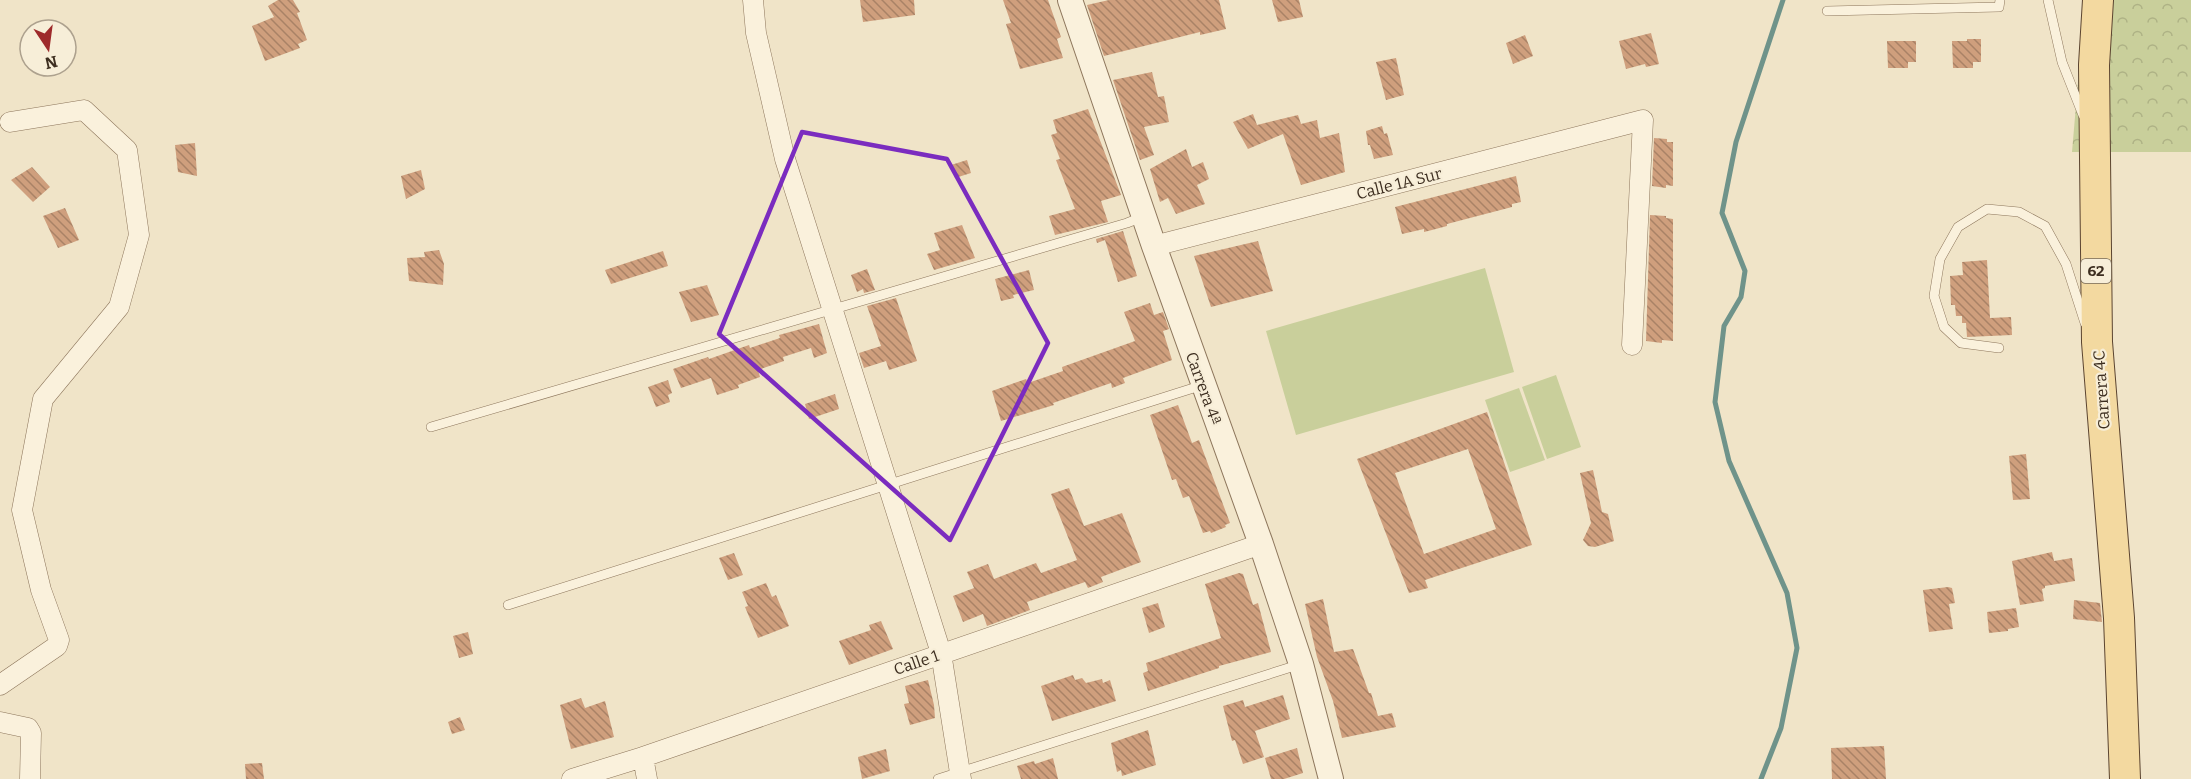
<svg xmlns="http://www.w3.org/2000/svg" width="2191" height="779" font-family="Bitter,serif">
<defs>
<pattern id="park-crowns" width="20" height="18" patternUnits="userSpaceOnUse" patternTransform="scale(1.5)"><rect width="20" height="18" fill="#c9cf9b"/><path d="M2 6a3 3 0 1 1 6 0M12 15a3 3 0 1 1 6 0" fill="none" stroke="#aeb285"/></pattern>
<pattern id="building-back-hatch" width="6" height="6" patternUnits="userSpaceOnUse" patternTransform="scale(1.5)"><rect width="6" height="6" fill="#cf9f7d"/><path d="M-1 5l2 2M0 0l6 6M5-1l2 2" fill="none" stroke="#a98266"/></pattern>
</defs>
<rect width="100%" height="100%" fill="#f0e4c8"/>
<path fill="#c9cf9b" d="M1485,268l29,104 -218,63 -30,-104z
M1556,375l25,72 -34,12 -25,-72z
M1519,388l26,72 -35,12 -25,-72z"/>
<path fill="url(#park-crowns)" d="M2085,0h106v152h-119z"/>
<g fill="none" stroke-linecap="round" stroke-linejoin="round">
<path stroke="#6f938a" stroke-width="5" d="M1761,779l20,-51 16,-80 -10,-55 -58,-132 -14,-59 9,-76 17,-29 4,-26 -23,-58 14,-71 47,-142"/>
</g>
<path fill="url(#building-back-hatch)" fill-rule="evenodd" d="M278,0h15l7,12 -3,1 10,27 -9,4 2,4 -35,13 -13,-35 22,-9 -6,-11z
M860,0h54l1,15 -52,7z
M1003,0h45l13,37 -4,2 6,19 -43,11 -14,-45 5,-1z
M1109,0h110l7,29 -26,6v-3l-96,24 -17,-51z
M1272,0h27l4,17 -25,5z
M1651,33l8,31 -13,3 -1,-3 -19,5 -7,-28z
M1525,35l8,21 -20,8 -7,-21z
M1967,39h14v23h-8v6h-20l-1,-27h15z
M1887,41h29v21h-8v6h-20z
M1396,58l8,37 -18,5 -10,-38z
M1152,72l6,25 6,-1 5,26 -25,5 10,28 -14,5 -27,-80z
M1088,109l33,86 -20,6 7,21 -53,13 -6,-19 26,-7 -19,-49 4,-1 -9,-24 6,-2 -4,-13z
M1253,114l4,11 41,-10 3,9 16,-4 3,18 19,-5 6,39 -44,13 -18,-51 -35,15 -15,-27z
M1382,126l2,8 3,-1 6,22 -19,4 -4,-14h-2l-2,-14z
M1654,138l13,1v3h6v44l-7,-1v3l-14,-2z
M195,143l2,33 -19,-4 -3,-27z
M1186,149l6,18 11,-5 6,17 -12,6 8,19 -29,10 -8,-16 -8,4 -10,-33z
M967,160l4,13 -16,5 -4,-13z
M32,167l18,20 -17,15 -22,-22z
M421,170l4,19 -19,10 -5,-23z
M1516,176l5,26 -9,2v3l-65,17v2l-15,4 -8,2v-3l-22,5 -7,-27z
M65,208l14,32 -21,8 -15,-32z
M1650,215l16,1v2l7,1v122l-11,-1v3l-16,-2z
M962,225l13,33 -41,12 -7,-16 13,-4 -6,-17z
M1123,231l14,45 -19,6 -13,-42 -8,3 -1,-4z
M1258,241l15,50 -62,16 -17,-51z
M439,250l5,14 -1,21 -34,-4 -2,-23 18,-1 -1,-5z
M663,251l5,15 -57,18 -6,-14z
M1987,260l3,58 21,-1 1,18 -45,2 -1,-14h-4v-7h-6l-1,-11h-4l-1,-29 13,-1 -1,-13z
M867,269l8,21 -11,3 -1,-4 -6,3 -6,-17z
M1029,270l5,20 -21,5 1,3 -13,3 -6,-22z
M707,285l12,30 -28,7 -12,-30z
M896,298l21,63 -28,9 -3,-9 -22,7 -5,-15 22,-7 -14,-40z
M1150,303l4,12 9,-3 6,17 -6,2 9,29 -49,18 2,5 -13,5 -1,-5 -58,20 1,2 -53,16 -9,-30 34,-12 2,4 35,-12 -1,-4 73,-26 -11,-29z
M819,324l8,29 -13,5 -3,-10 -28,9 1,4 -26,9 2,7 -22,8 1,3 -22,7 -6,-17 -30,10 -8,-19 35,-12 1,2 40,-14 1,3 30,-10 -1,-3z
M668,380l4,13 -4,2 2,7 -14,5 -8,-20z
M835,394l4,15 -30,10 -4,-15z
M1178,405l14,38 7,-3 31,83 -5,2 1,2 -15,6 -1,-2 -7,2 -14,-37 -6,2 -7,-19 -4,1 -22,-65z
M1487,412l45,133 -107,35 3,8 -19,5 -52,-134zM1468,449l28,80 -72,25 -29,-81z
M2026,454l4,45 -17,1 -4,-44z
M1593,470l9,42 6,2 6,27 -19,6 -7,-1 -5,-6 8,-17 -11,-50z
M1069,488l15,38 38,-13 19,49 -40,15 2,5 -15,6 -3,-6 -58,20 3,8 -43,16 -4,-12 -20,8 -10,-26 21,-8 -7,-16 21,-8 6,15 42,-16 5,10 36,-13 -26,-66z
M2052,552l2,9 18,-3 3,23 -30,5v2l-3,1 2,12 -24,4 -8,-44z
M734,553l9,22 -15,5 -9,-22z
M1239,573l4,1 10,31 5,-2 13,49 -52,14v2l-71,23 -5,-18 5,-2 -2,-8 75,-25 -16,-54z
M766,583l6,14 4,-2 13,31 -31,12 -13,-31 3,-1 -6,-14z
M1948,587l4,1 3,15 -6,1 4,25 -24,3 -6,-42z
M1323,599l11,53 19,-3 16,44h2l7,23 14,-3 4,14 -54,11 -9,-37 -16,-44 -12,-53z
M2074,600l26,3 2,19 -29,-3z
M1158,603l7,24 -16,6 -7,-25z
M2016,608l3,19 -11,2v2l-19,2 -2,-21z
M881,621l12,28 -44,16 -10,-24 32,-11 -2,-5z
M468,632l5,22 -14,4 -6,-22z
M1073,675l2,5 7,-2 4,5 16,-4 1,4 7,-3 6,21 -64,20 -11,-35z
M928,680l6,25 1,13 -25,7 -6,-21 5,-1 -4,-17z
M1283,695l7,24 -35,12 9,26 -21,7 -8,-24 -3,1 -9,-35 20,-6 2,7z
M581,698l4,10 20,-7 9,36 -43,12 -11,-44z
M460,717l5,13 -13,4 -4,-12z
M1148,730l8,35 -34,11 -1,-6 -4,2 -6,-29z
M1884,746l2,33h-54l-1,-31z
M1297,748l6,25 -19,6h-13l-6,-21z
M886,749l4,22 -28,8 -4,-22z
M1053,758l5,21h-37l-4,-13 17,-5 1,3z
M262,763l2,16h-18l-1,-15z"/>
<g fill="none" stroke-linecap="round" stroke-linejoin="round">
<g stroke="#8d765c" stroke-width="10">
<path id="service" d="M2048,0l14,62 21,53
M1827,11l172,-4 1,-7
M1999,348l-38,-5 -17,-16 -10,-31 6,-37 18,-32 29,-18 32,3 26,14 21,38 19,59
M431,427l696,-204 15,-6
M508,605l695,-220
M938,779l363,-115"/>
</g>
<g stroke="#8d765c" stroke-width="21">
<path id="minor" d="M753,0l3,33 29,126 156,494 20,126
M1154,246l489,-126 -11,225
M0,685l57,-39 2,-6 -18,-50 -19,-80 21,-111 76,-92 20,-72 -12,-85 -43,-40 -74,12
M0,722l28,6 3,5 -1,46
M643,757l4,22
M572,779l71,-22 618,-213"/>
</g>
<g stroke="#8d765c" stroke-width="26">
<path id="tertiary" d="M1070,0l84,246 107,298 40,120 30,115"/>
</g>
<g stroke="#5b4430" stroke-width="32">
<path id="primary" d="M2098,0l-4,65 3,277 22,276 6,161"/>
</g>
<use href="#service" stroke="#faf1dc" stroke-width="9"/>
<use href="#minor" stroke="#faf1dc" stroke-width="20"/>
<use href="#tertiary" stroke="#faf1dc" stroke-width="24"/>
<use href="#primary" stroke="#f3d9a0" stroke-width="30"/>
</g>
<path fill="none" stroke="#7b2cbf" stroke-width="4.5" stroke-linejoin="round" d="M802,132l145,27 101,184 -98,197 -231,-206z"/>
<g text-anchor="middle" stroke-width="4.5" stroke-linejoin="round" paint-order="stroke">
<rect fill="#f7eed8" stroke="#756857" stroke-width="1.5" x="2081" y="259" width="30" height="24" rx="4.5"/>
<g font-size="15" font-weight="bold" fill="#3d2e20">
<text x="2096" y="276">62</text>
</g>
<g font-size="16" fill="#3d2e20" stroke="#f7eed8">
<text transform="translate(1399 183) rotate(-14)" y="6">Calle 1A Sur</text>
<text transform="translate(1204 388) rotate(70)" y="6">Carrera 4ª</text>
<text transform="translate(2101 390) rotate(-94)" y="6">Carrera 4C</text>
<text transform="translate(916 662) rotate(-19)" y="6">Calle 1</text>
</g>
</g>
<g transform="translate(48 48) rotate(167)"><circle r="28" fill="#f7eed8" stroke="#ada18e" stroke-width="1.5"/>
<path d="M0-4.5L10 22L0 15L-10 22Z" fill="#9e2a2b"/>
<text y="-9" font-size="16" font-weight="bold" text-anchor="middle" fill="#3d2e20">N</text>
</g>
</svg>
